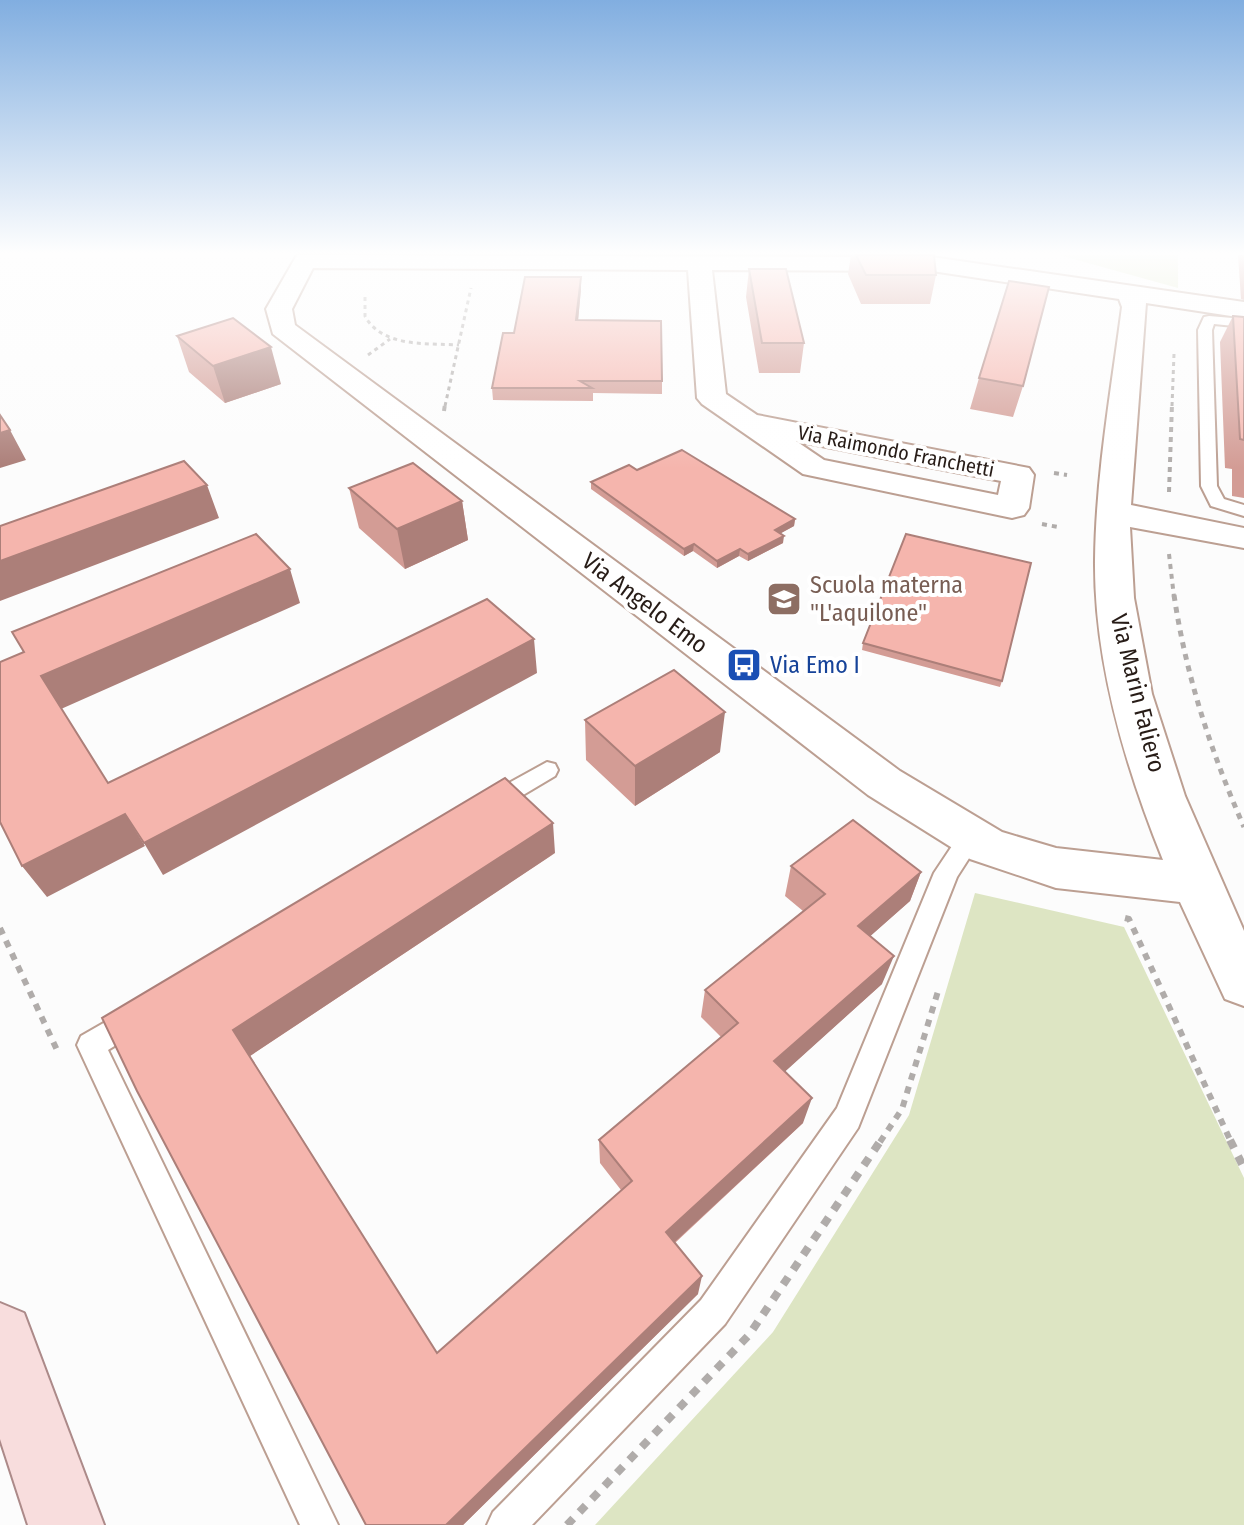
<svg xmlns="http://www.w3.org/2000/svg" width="1244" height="1525" font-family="'Fira Sans Condensed',sans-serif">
<rect width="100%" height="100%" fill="#fcfcfc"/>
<path fill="#dde5c3" d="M1059,255h119v33z
M975,893l149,34 120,251v347h-649l178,-193 136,-217z"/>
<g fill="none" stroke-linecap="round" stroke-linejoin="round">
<g stroke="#bc9f92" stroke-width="4">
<path id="lane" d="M1209,316l35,3v8l-30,-3 -2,6 5,156 7,13 20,6v11l-33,-10 -10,-20 -3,-156 6,-13z
M547,762l8,2 3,6 -3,6 -57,34 -8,3 -8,-3 -3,-6 3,-6z
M970,829l8,2 4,7 -25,39 -99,251 -133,196 -193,201h-45l6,-13 208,-212 136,-192 97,-235 28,-42z
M135,1005l10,4 4,9 -4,9 -37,23 230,475h-38l-223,-480 4,-9z"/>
</g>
<g stroke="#bc9f92" stroke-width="4">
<path id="street" d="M297,255l635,2 312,45v16l-98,-15 -15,202 113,23v20l-114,-21 4,71 18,96 33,102 59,135v75l-19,-7 -45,-97 -124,-14 -86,-29 -102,-64 -595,-461 -7,-25zM313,268l375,2 9,128 5,6 101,70 209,44 12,-3 5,-7 5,-33 -5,-7 -272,-53 -31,-21 -14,-124 220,1 187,28 3,8c-11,84 -26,168 -27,253 -1,102 30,206 68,300l-107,-12 -54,-16 -102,-61 -605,-446 -3,-16zM796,441l205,40 -3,14 -174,-35z"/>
</g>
<g stroke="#ac8a89" stroke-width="4">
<path id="primary" d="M0,1303l24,10 80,212h-76l-28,-86z"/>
</g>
<path stroke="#b0acaa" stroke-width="3" stroke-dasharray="4 4" stroke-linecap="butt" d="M365,297v19c17,32 63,27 94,29
M368,355l22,-16
M445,406l26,-118
M1172,406l2,-52"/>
<path stroke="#b0acaa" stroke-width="4" stroke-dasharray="5 5" stroke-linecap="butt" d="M444,411l1,-7
M1054,473l13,2
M1169,492l3,-88
M1042,524l16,3
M1169,554l5,43"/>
<path stroke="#b0acaa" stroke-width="5" stroke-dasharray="6 6" stroke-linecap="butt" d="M1174,595c12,81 37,157 70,232"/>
<path stroke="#b0acaa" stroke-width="6" stroke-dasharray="7 7" stroke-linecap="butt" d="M1125,918l4,1 102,223
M0,928l57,122
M880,1142l22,-33 37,-121"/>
<path stroke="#b0acaa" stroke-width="8" stroke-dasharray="9 9" stroke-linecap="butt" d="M1230,1140l14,28
M567,1525l182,-190 132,-195"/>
<use href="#lane" fill="#fff" fill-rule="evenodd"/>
<use href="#street" fill="#fff" fill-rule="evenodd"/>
<use href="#primary" fill="#f8dddd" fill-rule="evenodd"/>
</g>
<path fill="#d39c95" d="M851,255h83l2,20 -6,29h-69l-13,-30z
M1238,255h6v45l-3,-1z
M749,269l55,74 -4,30h-41l-13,-76z
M581,277v12l-3,31 84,61v13l-69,-1v8l-100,-1 -1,-12 22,-55z
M1233,316l11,1v181l-12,-2v-27l-7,-1 -5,-126z
M177,336l104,48 -56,19 -36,-31z
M979,378l44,8 -10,31 -43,-8z
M637,470l158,49 -1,7 -13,7 2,10 -35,18 -9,-5 -22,12 -24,-17 -9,5 -93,-67v-7z
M349,488l113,13 6,39 -63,29 -46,-41z
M863,643l139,38 -2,6 -138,-37z
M585,720l135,32 -85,54 -49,-46z
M555,853l-305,203 187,297 184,-163 -21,-27 -1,-23 122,-103 -20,-20 4,-27 98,-79 -18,-15 6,-30 130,6 -11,29 -40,35 12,48 -97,87 18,52 -128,120 23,51 -235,231 -326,-434z"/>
<path fill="#ac7f79" d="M581,277v12l-4,43 -1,-12z
M271,347l10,37 -56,19 -12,-37z
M10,430l16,30 -26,8v-35z
M207,485l12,33 -219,83v-40z
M462,501l6,39 -63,29 -8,-40z
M795,519l-1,7 -20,11 1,-7z
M784,536l-1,7 -35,18v-7z
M694,544l-1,7 -9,5v-7z
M740,549l-1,7 -22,12v-7z
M290,569l10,34 -239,106 -20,-33z
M534,639l3,34 -374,202 -19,-32z
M725,712l-5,40 -85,54v-40z
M125,814l20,32 -98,51 -25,-31z
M553,823l2,30 -305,203 -17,-26z
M921,872l-11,29 -61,54 9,-29z
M894,956l-12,28 -114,103 6,-26z
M812,1098l-9,25 -139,129 2,-20z
M702,1276l-4,18 -235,231h-17z"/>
<path fill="#f5b5ad" stroke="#ac7f79" stroke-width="2" d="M856,255h78l2,20h-70z
M749,269h37l18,74h-42z
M525,277h56l-5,43 85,1 1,60h-82l12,7h-100l11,-55h11z
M1009,281l40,6 -26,99 -44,-8z
M1233,316l11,1v123l-4,-1z
M233,318l38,29 -58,19 -36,-30z
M0,415l10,15 -10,3z
M682,450l113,69 -20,11 9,6 -36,18 -8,-5 -23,12 -23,-17 -10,5 -93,-67 38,-17 8,5z
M184,461l23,24 -207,76v-35z
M413,463l49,38 -65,28 -48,-41z
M256,534l34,35 -249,107 67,107 379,-184 47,40 -390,204 -19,-29 -103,52 -22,-44v-160l24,-10 -12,-20z
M906,534l125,29 -29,118 -139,-38z
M674,670l51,42 -90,54 -50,-46z
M505,778l48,45 -320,207 204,323 195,-172 -33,-41 139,-117 -33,-33 120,-96 -34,-28 62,-46 68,52 -63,54 36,30 -120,105 38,37 -146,134 36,44 -256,249h-80l-229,-434 -35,-73z"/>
<linearGradient id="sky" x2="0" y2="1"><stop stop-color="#81aee0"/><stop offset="0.54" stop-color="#fefefe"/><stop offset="1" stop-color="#fefefe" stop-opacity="0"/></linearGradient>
<rect width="1244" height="468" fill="url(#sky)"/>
<defs>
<g id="school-square" transform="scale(1.8)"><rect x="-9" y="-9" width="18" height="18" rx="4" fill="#8d6e63" stroke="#fff"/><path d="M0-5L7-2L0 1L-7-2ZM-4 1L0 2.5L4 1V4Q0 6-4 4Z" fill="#fff"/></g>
<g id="bus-square" transform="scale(1.8)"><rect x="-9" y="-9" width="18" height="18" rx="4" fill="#1a4fb4" stroke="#fff"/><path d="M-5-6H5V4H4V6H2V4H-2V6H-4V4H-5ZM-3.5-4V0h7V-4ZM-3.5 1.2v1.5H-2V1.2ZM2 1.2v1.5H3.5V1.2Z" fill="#fff"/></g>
</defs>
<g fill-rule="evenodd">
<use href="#school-square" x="784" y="599"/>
<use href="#bus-square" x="744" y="665"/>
</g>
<g text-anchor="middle" stroke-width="8" stroke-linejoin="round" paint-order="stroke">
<g font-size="20" fill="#271c17" stroke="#fff">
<text transform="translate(896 451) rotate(11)" y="7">Via Raimondo Franchetti</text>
</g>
<g font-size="24" fill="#785e54" stroke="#fff" text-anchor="start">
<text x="810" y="593">Scuola materna<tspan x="810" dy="28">"L'aquilone"</tspan></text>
</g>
<g font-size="24" fill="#271c17" stroke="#fff">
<text transform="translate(645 603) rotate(37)" y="8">Via Angelo Emo</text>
<text transform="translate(1138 693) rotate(76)" y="8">Via Marin Faliero</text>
</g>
<g font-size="24" fill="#164399" stroke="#fff" text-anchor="start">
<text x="770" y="673">Via Emo I</text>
</g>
</g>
</svg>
